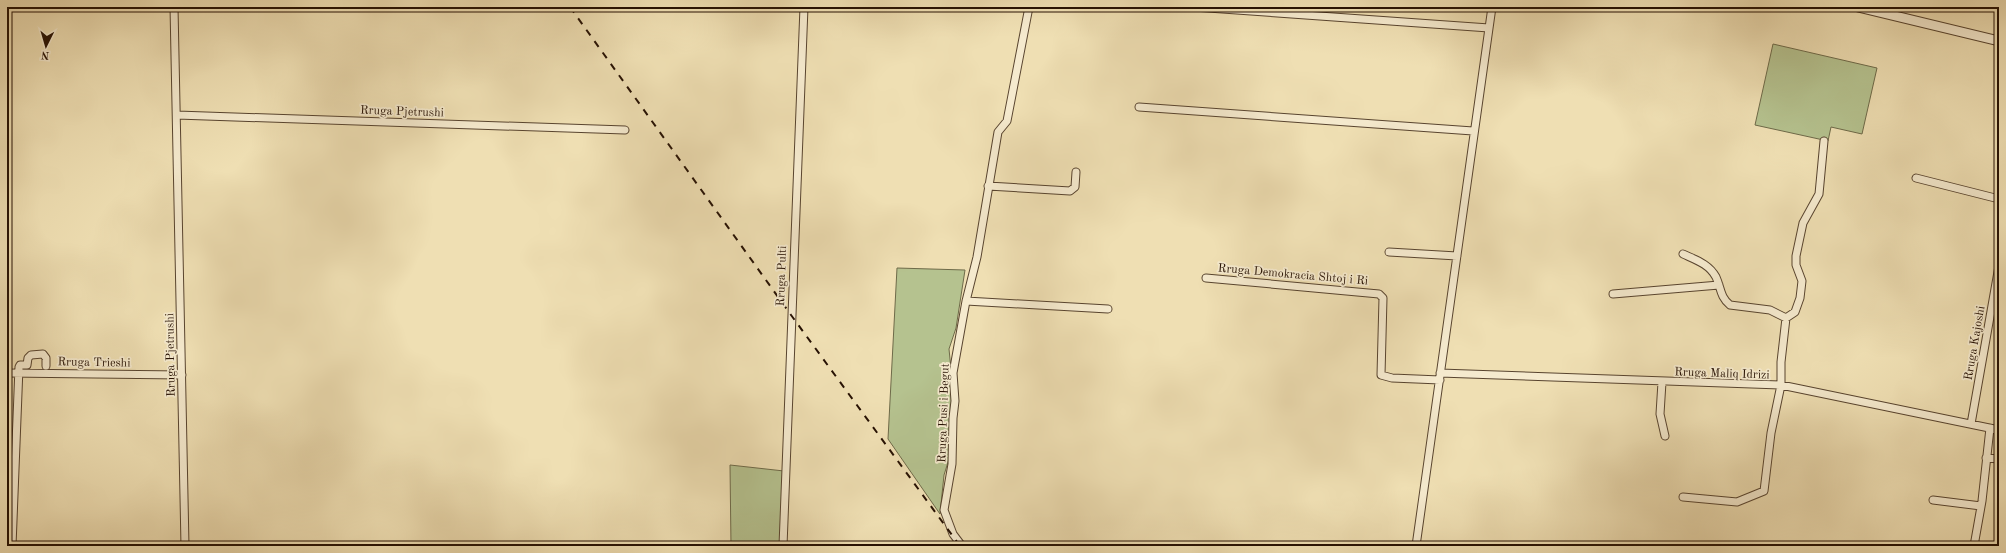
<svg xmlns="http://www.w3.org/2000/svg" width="2006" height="553" font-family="'Old Standard TT',serif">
<rect width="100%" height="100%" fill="#efdfb3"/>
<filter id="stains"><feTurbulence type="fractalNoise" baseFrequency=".005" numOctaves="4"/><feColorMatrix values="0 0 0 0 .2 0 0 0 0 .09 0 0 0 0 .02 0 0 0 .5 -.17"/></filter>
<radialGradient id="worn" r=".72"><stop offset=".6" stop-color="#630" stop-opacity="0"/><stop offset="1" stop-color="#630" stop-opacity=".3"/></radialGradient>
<path fill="#b5c28f" stroke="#6e6a49" d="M1773,44l104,24 -15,66 -31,-7 -3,14 -73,-16z
M897,268l68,2 -9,58 -7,21 4,40 -4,70 -5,16 -4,39 -52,-75z
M730,465l54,6 -3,75h-50z"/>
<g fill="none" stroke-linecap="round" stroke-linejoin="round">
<g stroke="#58442f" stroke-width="9">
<path id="minor" d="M174,7l11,539
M1194,7l295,21
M1139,107l334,24
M177,115l448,15
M1916,178l83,21
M988,186l82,5 5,-4 1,-15
M1389,252l68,4
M1683,254c13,6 26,10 33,23 5,11 4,20 14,28l40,5 16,8
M1206,278l173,16 4,4 -2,77 11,3 48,2
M1613,294l106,-9
M966,301l142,8
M7,373l175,2
M1440,373l341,12 218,45
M1662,382l-2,32 5,22
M1971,424l28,-158
M1986,458l13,1
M1683,497l54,5 27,-11 7,-58 10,-48v-23l5,-44 9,-6 5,-14 2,-17 -6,-16v-9l7,-33 16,-29 5,-53
M1933,500l48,6
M12,546l7,-179 1,-2h7l1,-7 3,-3 12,-1 3,4v8
M783,546l21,-539
M962,546l-9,-12 -9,-24 8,-46 1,-46 2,-17 -2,-28 13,-72 11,-44 21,-125 9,-11 22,-114
M1416,546l76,-539
M1974,546l8,-45 8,-73"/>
</g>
<g stroke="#58442f" stroke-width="11">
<path id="tertiary" d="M1858,7l141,34"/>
</g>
<use href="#minor" stroke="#f5eace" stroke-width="7"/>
<use href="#tertiary" stroke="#f5eace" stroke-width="9"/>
<path stroke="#261103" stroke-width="2" stroke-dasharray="7 7" stroke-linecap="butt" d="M570,7l221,308 169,231"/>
</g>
<g text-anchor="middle" stroke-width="3.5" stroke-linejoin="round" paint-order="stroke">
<g font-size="12" fill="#261103" stroke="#f5eace">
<text transform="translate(402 111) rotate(2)" y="4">Rruga Pjetrushi</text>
<text transform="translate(1293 274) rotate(5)" y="4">Rruga Demokracia Shtoj i Ri</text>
<text transform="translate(781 276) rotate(-88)" y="4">Rruga Pulti</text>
<text transform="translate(1974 343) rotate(-80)" y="4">Rruga Kajoshi</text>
<text transform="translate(170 355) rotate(-91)" y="4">Rruga Pjetrushi</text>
<text transform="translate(94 362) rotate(1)" y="4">Rruga Trieshi</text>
<text transform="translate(1722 373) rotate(2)" y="4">Rruga Maliq Idrizi</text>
<text transform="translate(943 413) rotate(-88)" y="4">Rruga Pusi i Begut</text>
</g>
</g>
<rect width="2006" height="553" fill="none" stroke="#efdfb3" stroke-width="24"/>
<rect x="8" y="8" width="1990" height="537" fill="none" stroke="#261103" stroke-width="2"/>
<rect x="12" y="12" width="1982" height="529" fill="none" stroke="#261103"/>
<g transform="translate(46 46) rotate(185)" stroke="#f5eace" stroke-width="3" paint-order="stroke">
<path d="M0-3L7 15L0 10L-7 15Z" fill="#261103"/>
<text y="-6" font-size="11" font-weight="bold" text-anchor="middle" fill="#261103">N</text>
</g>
<rect width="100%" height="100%" filter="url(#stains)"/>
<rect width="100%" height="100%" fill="url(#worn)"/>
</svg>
